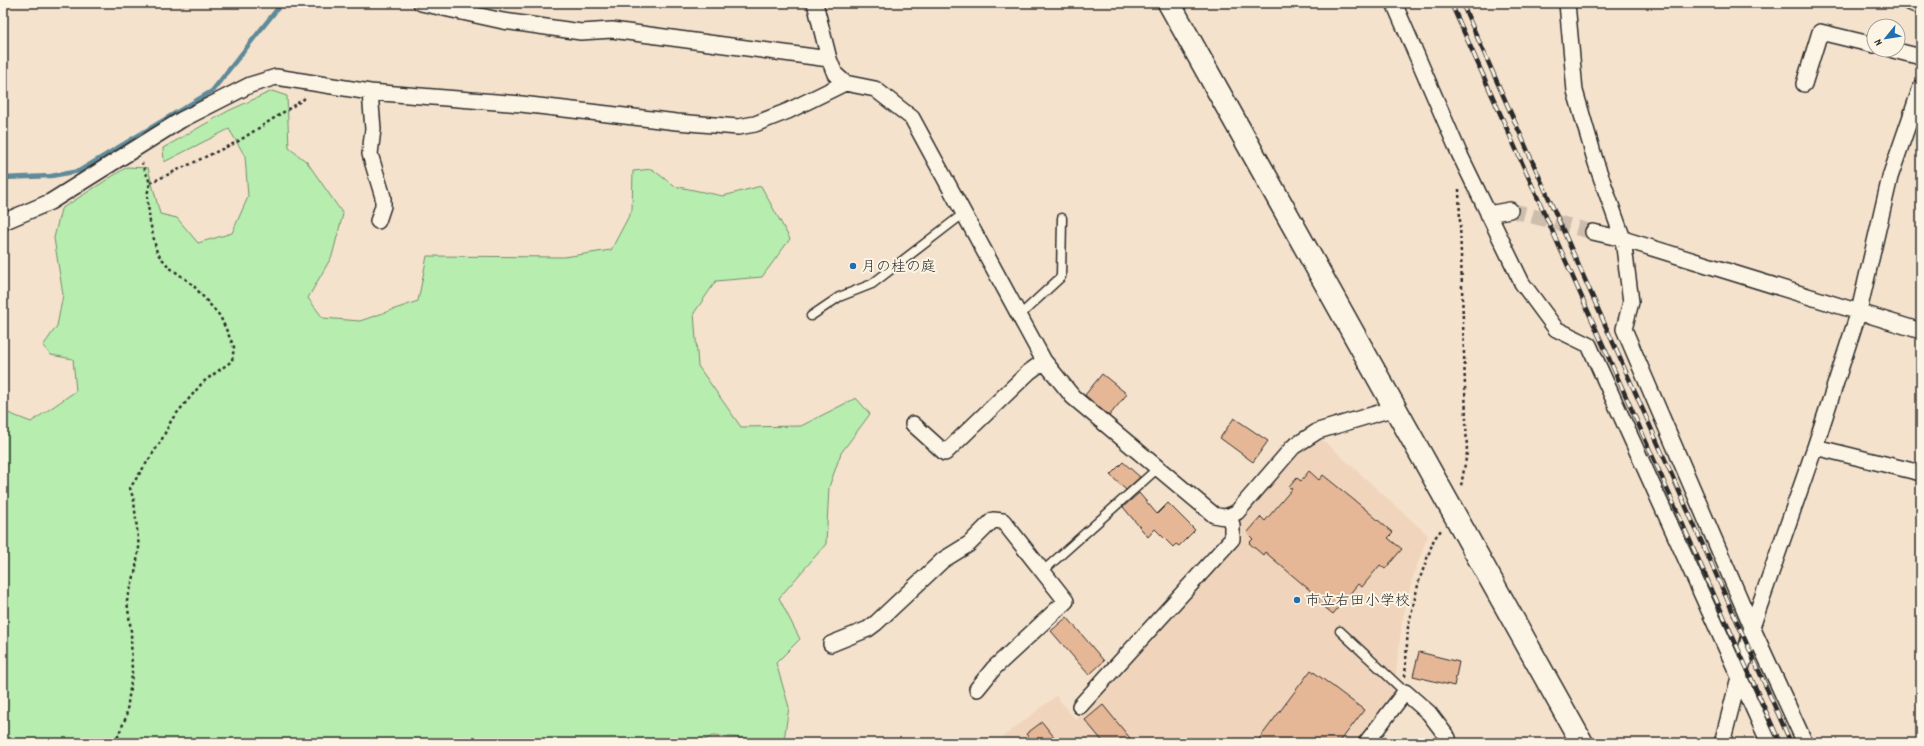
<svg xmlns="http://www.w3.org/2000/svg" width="1924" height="746" font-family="Dekko,'Klee One',sans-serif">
<rect width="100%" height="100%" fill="#f5e2cd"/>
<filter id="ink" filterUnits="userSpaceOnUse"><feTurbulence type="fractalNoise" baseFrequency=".025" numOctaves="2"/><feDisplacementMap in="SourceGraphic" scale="8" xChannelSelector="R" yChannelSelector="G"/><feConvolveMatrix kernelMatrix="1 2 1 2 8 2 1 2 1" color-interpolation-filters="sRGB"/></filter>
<g filter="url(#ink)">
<path fill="#f0d5bc" d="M1322,439l106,96 -15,42 -11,45 -8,70 -38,51 -360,-1 60,-46 20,24 167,-182 -4,-17 62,-69z"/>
<path fill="#b7edae" stroke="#718c6c" d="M272,91l15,5 2,52 18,14 36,52 -11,42 -24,42 15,20 37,3 58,-20 9,-45 137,1 47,-7 21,-40 1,-39 19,-2 22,17 49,10 38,-10 29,53 -28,38 -46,4 -22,32 4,53 43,61 60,-1 55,-28 14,16 -29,39 -12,34 -3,57 -47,54 21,41 -24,24 13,44 -5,33 -72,-4 -13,7h-696v-332l28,11 45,-31 -3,-32 -22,-4 -8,-9 14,-20 6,-31 -9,-57 7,-29 66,-42 21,1 12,46 17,4 21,25 34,-10 16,-36 -3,-41 -16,-27 -65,33 -1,-14 65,-37z"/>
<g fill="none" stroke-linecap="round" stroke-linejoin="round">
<path stroke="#5f8a99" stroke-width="4.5" d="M3,178l48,-2 28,-5 133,-80 70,-88"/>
</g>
<path fill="#e6b796" stroke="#2b2b2b" d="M1102,374l25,20 -18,22 -24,-21z
M1234,418l34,23 -15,21 -33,-24z
M1123,462l17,15 -14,13 -16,-15z
M1309,471l10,9 4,-5 42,34 28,24 -5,5 14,11 -17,20 -5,-4 -18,22 -4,-3 -25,30 -16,-13 2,-3 -54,-46 -2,3 -14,-12 4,-4 -6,-6 14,-16 4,4 27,-32 -3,-2 8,-9 4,3z
M1139,493l18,21 11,-11 27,27 -16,16 -3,-2 -3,3 -18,-18 -7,8 -25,-30z
M1067,617l37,44 -15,14 -38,-44z
M1419,652l40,10 -5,24 -41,-10z
M1311,670l53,40 -25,33h-83z
M1103,705l31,38h-30l-19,-23z
M1042,722l17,21h-26l-7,-9z"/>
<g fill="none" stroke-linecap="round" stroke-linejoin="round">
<path stroke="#cdbdad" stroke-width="15" stroke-dasharray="15 8" stroke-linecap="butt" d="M1510,210l83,22"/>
<g stroke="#2b2b2b" stroke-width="11">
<path id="lane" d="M811,316l28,-19 33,-13 91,-70
M1019,316l42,-39 1,-59
M1043,571l115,-103
M1340,631l65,61"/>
</g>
<g stroke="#2b2b2b" stroke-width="18">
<path id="street" d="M421,3l82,18 78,11 31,-2 217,29
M815,3l14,56 6,15 10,9 30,6 37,29 132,243 29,36 141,118c10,3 15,2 23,-3l56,-65 25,-16 77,-23
M1394,3l65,150 63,130 34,46 33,16 180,398
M1567,3l8,88 21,72 27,76 8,63 -7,27 128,298 53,116
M1911,3l10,3
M1893,50l28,7
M1804,84l16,-52 54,13
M370,92l3,37 -3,25 13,43v9l-5,15
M1488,214l22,-4
M3,222l47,-20 131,-82 69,-35 26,-8 94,15 151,12 156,18 61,5 17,-3 33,-13 57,-28
M1593,232l30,7 298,92
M913,424l32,29 84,-81 15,-11
M1815,447l106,26
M831,644l37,-15 8,-6 67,-63 26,-16 24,-24 10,1 63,80 -72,67 -17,21
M1080,706l152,-167v-14l-3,-8
M1366,743l39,-51 24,21 19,25 1,5
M1722,743l30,-116 63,-180 44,-136 31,-134 31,-90"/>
</g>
<g stroke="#2b2b2b" stroke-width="25">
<path id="secondary" d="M1169,3l413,740"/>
</g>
<path stroke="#2b2b2b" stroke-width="2.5" stroke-dasharray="3 3" stroke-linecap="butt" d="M150,183l87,-41 70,-45
M1459,189l8,264 -6,33
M1405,677l3,-50 11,-46 15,-42 8,-10
M115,743l11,-26 6,-42 -1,-44 -4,-30 8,-28 4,-25 -5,-47 -4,-13 31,-47 11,-22 31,-37 29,-21 2,-14 -14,-31 -28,-32 -23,-17 -12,-14 -7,-31 -3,-27 3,-12 -8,-20"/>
<use href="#lane" stroke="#fcf5e5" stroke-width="8"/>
<use href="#street" stroke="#fcf5e5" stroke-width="15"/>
<use href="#secondary" stroke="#fcf5e5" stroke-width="22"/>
<g stroke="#2b2b2b" stroke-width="4.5">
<path id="rail" d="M1451,3l329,740
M1462,3l329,740"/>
</g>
<use href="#rail" stroke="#fcf5e5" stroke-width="3" stroke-dasharray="9" stroke-linecap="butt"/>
</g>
</g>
<g fill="#1f6fb2" stroke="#fcf5e5" stroke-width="1.5">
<circle cx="853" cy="266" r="4"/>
<circle cx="1297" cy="600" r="4"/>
</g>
<g text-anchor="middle" stroke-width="4" stroke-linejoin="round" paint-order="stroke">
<g font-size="15" fill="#2b2b2b" stroke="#fcf5e5" text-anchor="start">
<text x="861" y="271">月の桂の庭</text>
<text x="1305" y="605">市立右田小学校</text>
</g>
</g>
<rect width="1924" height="746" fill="none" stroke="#fcf5e5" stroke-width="16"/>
<rect x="8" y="8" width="1908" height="730" fill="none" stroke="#2b2b2b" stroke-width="1.5" filter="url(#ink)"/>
<g transform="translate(1886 38) rotate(240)"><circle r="19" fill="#fcf5e5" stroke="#a8a49b"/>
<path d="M0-3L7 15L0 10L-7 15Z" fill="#1f6fb2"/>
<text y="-6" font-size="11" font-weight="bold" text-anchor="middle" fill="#2b2b2b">N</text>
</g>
</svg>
